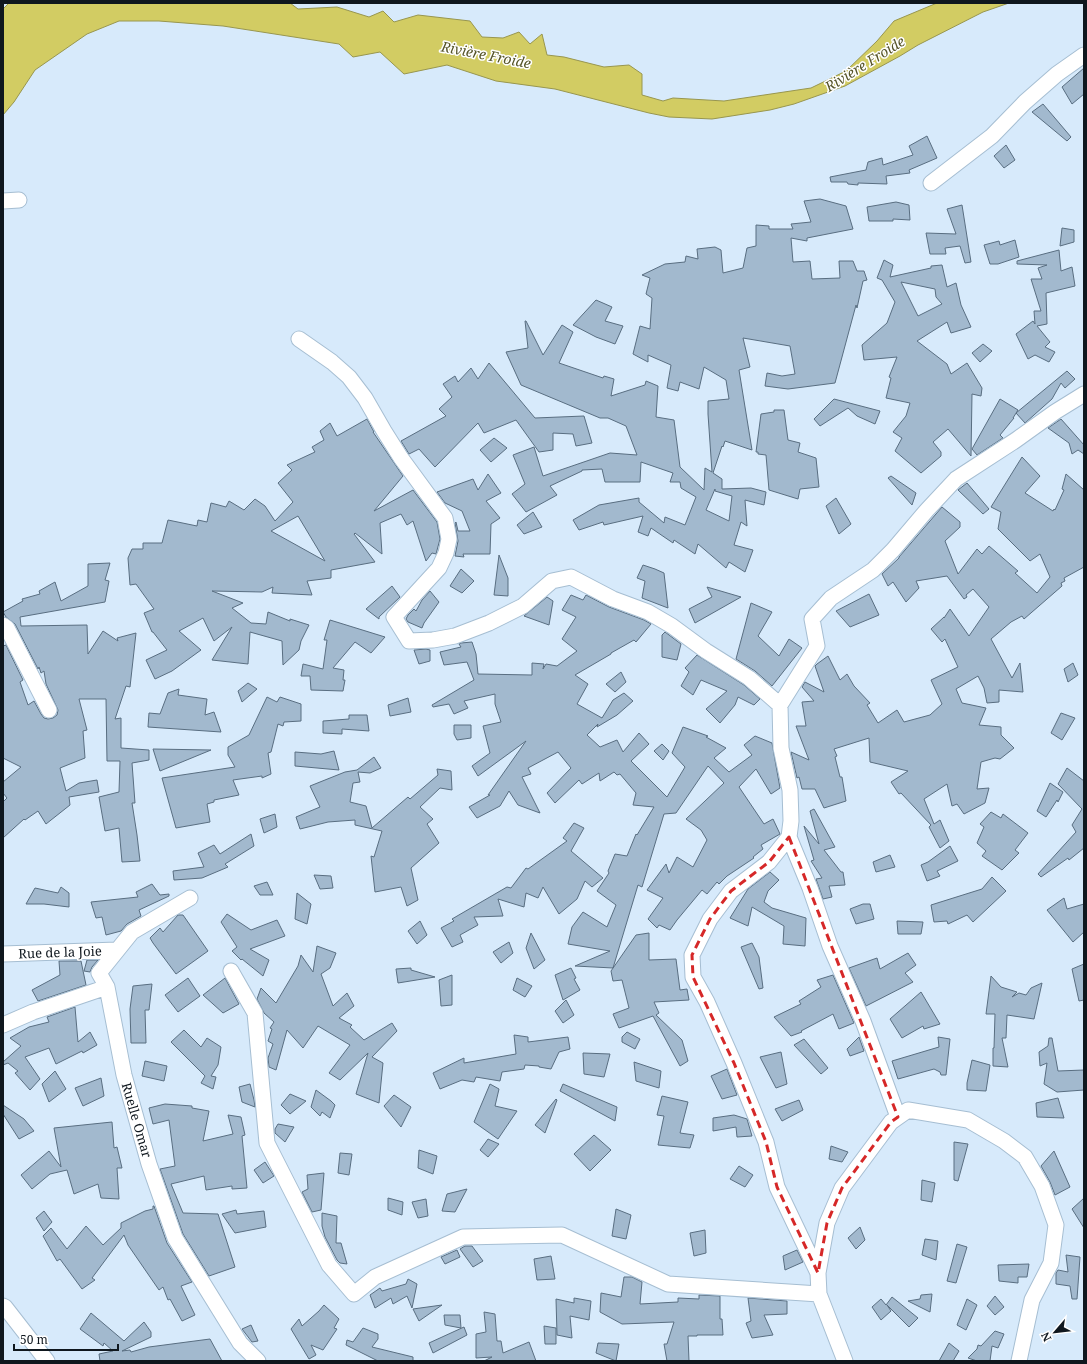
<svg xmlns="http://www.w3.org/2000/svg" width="1087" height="1364" font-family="'Noto Serif',serif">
<rect width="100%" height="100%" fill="#d7eafb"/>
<path fill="#d2cc63" stroke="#98964e" d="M9,3h281l8,6 39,-2 32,10 14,-6 11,11 24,-7 52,6 12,16 21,1 16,-6 11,12 12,-10 5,21 17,2 40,10 25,-2 13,9v21l21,6 10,-3 51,3 87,-13 35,-17 31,-30 17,-20 43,-18h72l-26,9 -65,33 -18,11 -55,30 -51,18 -24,6 -58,9 -43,-2 -20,-4 -94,-24 -59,-8 -49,-16 -43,9 -24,-22 -27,5 -14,-13 -116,-18 -64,-5h-40l-32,13 -52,36 -21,32 -11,13v-106z"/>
<path fill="#a2b9ce" stroke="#596e81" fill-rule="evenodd" d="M1084,68v26l-12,10 -10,-17z
M1043,104l28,33 -4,4 -35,-29z
M927,136l10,22 -28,12 1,3 -24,3 1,8 -29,-1v2l-10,-1 -1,-2h-16l-1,-5 36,-7 2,-8 14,-4 1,7 30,-10 -4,-9z
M1006,145l9,15 -11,8 -10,-12z
M820,199l26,7 7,23 -46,9v3l-16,-3 2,24 17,-1 2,18 28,-1 -1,-17h14l4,10h7l3,9 -4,1 -6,27 -1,-3 -21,78 -47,6 -23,-3 2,-13 15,3 13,-2 -5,-28 -47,-8 7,29 -11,3 13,80 -27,-9 -2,6 -1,-1 -9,27 9,6v10l29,-1 15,4 -2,13 -19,-5 2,26 -6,-4 -7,23 19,5 -8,22 -16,-10 -3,6 -28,-24 -3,10 -21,-14 -1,3 -22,-15 -3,8 -10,-4 5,-16 -39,9 -1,-3 -24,8 -6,-10 26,-15 40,-7v4l25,21 1,-6 20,8 11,-28 -15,-9 -1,-6h-10l3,-9 -32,-11 -1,20h-35l-3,-13 -20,1v1l-32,15 7,9 -31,17 -14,-18 13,-10 -12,-29 21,-8 9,29 67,-23 27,2 -11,-29 -18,-8h-8l-79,-33 -15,-33 22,-4 -3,-27h1l17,34 19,-30 11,7 -14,31 44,15 1,-2 10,3 -3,17 34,-11 1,-4 12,5 -2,31 18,3 6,47 24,23 1,-22 7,4 -4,-58v-13l21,-2 -3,-19 -22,-13 -5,22 -19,-7 -2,9 -11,-3 4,-23 -23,-10v7l-15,-8 7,-28 10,3 2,-31 -6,-4 4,-16 -8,-3 23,-11 20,-2 1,-6 12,3 -1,-10 18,-2 6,3 2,23 20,-5 4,-20 9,-2v-21l13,1v3h24l-2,-5 20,-2 -7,-21zM715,489v2l17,5 -3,25 -23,-11z
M896,202l13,3 1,15 -17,-1v2h-24l-2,-14z
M962,205l9,57 -6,1 -5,-17 -15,2 1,6h-16l-4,-21 30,1 -9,-25z
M1062,228l12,2v12l-14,4z
M1015,240l4,17 -21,7h-8l-6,-19 15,-4 1,4z
M1059,250l2,21 11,-4 3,19 -29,7 1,31 -10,2 13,16 -5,5 10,5 -6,10 -14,-7 -7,4 -12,-25 17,-13 2,3 -1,-13h7l-10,-32h11l-4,-11 9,-3 -30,-1v-3z
M884,260l9,5 -3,12 41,-9v-2l11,-1 5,22 9,-4 5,22 10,22 -20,6 -4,-11 -30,19 30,23 4,10 16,-11 15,25 -1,8 -9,-2 -1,62 -23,-27 -15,13 8,10v4l-20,17 -26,-22 7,-13 -9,-6 13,-16 4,-13 -24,-5 5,-20 -2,-1 8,-20 -33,3 -2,-15 25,-22 8,-21 -13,-22 -5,-2zM901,282l34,7 1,8 6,7 -24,12z
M596,300l16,7 -7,14 18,5 -8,18 -19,-7 -23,-12z
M983,344l9,7 -12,11 -8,-9z
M489,363l46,55 49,-2 8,27 -16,3 -3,-12 -20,-1v17l-14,2 -23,-32 -32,13 -6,-10 -43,44 -16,-18 -10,5 -8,-13 45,-25 -7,-7 13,-12 -9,-13 12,-8 3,6 13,-14 7,11z
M1067,371l8,8 -10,9 -4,-5 -9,16 -27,24 -9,-10z
M834,399l46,12 -5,13 -18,-8 -9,-8 -28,18 -6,-7z
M1000,399l18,11 -5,8h1l-14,17 3,3 -26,17 -5,-6z
M774,410h10l4,30 12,3 -2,9 18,6 3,29 -19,2 -2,10 -29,-9 -3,-35 -8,-1v-2h-2l5,-38 13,-2z
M367,419l7,13h-1l30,44 -29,35 39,-21 24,32 3,17 -4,15 -4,-1 -6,8 -13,-40 -6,4 -6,-11 -21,9 2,31 -27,-21 -1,1 21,28 -44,8v8l-24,3 5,14 -40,-2 1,-6 -11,5 -50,-1 31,12 -11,5 19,15 15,1 2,-12 22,9v-2l19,6 -8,16 -2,9 -16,15 -1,-24 -32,-9 -2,32 -36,-4 20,-33 -18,14 -11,-23 -24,13 22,19 -29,21 -17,8 -9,-19 21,-10 -14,-18h-1l-8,-19 10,-4 -18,-25 -6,1 -2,-27 4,-9h11v-6h19l6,-23 29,6 1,-6 9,2 4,-19 15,4 3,-6 15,9 11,-11 10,7 10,15 18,-19 -15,-19 14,-13 -5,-5 28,-13 -3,-5 12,-7 -4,-9 10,-8 7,13zM298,516l27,45 -54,-30z
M1061,419l23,26v9l-6,-4 -6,4 -3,-11 -21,-15z
M494,438l13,10 -16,14 -11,-12z
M1022,457l18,19 -15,17 28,18 1,-2 1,1 9,-20 -2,-1 4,-15 18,16v77l-20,11 1,3 -4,2 1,3 -38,33 -2,-3 -11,6 -20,17 21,39 8,-15 3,29 -24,-2v12l-12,1 -3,-15 -6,-12 -22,13 6,14 24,5 -7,17 22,2v8l13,13 -14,11 -5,-1 -14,4 -4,27 12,-1 -4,15 -21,11 -7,-10 -5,2 -5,-22 -23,15 10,25 6,-4 9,21 -9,7 -11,-21 2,-2 -30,-32 -2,1 -8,-12 17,-11 -38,-9 -1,-24 -35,11 3,7 -2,1 5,20h2l4,24 -22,7 -9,-19h-13l-3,-12 -2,1 -6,-26 18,8 -13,-34h10l-4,-24 12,-1 -12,-14 3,-5 19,10 -9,-26 2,-2 11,-8 12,24 7,-6 7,12 16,17 -3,2 11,18 19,-13 7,12 26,-7 12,-11 -11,-24 27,-13 -13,-28 -3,3 -11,-13 13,-12v1l6,-9 19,27 20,-29 -16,-18 -7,6 1,2 -3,2 -17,-23 -31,5 3,7 -13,14 -13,-20 -5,4 -6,-12 17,-16v-1l43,-50 18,15v5l-15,14 13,33 19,-25 5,5 7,-8 29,25 -3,2 22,20 13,-16 -10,-23 -10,7 -32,-32 3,-17 -10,-5z
M488,474l13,19 -15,8 14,17 -9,6 -1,30h-27l1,3 -9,-1 3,-15 -3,-18 1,-1 2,9h12l-8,-20 -17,-8 -8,-11 36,-13 5,11z
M891,476l25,17 -4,12 -24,-27z
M967,483l22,26 -6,5 -25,-24z
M836,498l15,26 -12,10 -13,-28z
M533,512l9,15 -18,7 -7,-9z
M499,555l9,23v18l-14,-1z
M110,563l-5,17 4,1 -4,21 -85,15 1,9 66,-1 1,29 15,-23 15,10 -1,-3 19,-5 -6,54 -4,-1 -11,33 6,-1v30l28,2v10l-17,3 3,40h-3l5,32 3,26 -18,1 -3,-34 -14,3 -6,-34 20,-5 1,-31h-13l-1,-62h-27l8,31 -4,1 2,27 -25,10 6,23 13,-8 18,-3 2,12 -30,5 1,8 -24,19 -8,-13 -13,9 -1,-1 -21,19v-36l4,-4 -4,-5v-11l18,-15 -18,-9v-112l3,-1 17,35 -3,2 8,23 6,-4 7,13 3,4 4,1 5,-1 4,-3 1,-5 -12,-26 -2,-13 -3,2 -2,-6 -1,2 -23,-45 -9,-7 -3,-5 20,-11 -1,-2 18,-5 -1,-3 16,-9 6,19 27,-15v-22z
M643,565l12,4 9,4 4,35 -26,-10 3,-17 -8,-3z
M461,569l13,12 -12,12 -12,-7z
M392,586l8,11 -21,20v2l-13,-10z
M707,587l34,10 -46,26 -6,-14 23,-12z
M430,591l9,11 -15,21 -2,5 -14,-6 -2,-3 2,-4 6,-6 2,2 6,-11z
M869,594l10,21 -29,12 -14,-16z
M571,595l12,5 3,-5 23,12 35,13 7,4 -15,18 -2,-2 -23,13v1l-36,21 13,9 -11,20 25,14 11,-18 11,-7 9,8 -16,14 -20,12 1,-3 -11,11 13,12 17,-7 6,12 16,-19 10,11 -18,17 36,36 18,-30 -13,-14 11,-26 25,9 -2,1 20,11 -12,10 15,14 23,-17 -8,-10 11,-9 17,7 8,45 -9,6 -15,-25 -17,18 25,37 9,-5 7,15 -19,11 2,4 -10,8 1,1 -27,18 -8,8 -2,-2 -10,12 -5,-4 -25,30 -7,10 -11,-5 -2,3 -9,-9 15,-21 -16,-8 19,-26 3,9 8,-16 16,10 14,-27 -6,-10 -15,-11 38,-36 -16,-17 -32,47 -12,1 -22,73 -4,-2 -25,83 -38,-2 35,-15 -42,-7 4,-17 11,-15 24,15 9,-22 -19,-14 12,-18 -1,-2 7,-17 12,2 9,-22 1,1 17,-28 -21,-2 3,-12 -16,-19 -3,1 -3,-3 -14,9 -1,-8 -17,11 -3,-4 -24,23 -8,-10 24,-25 -13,-16 -30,16 3,6 -9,3 18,36 -22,-8 -9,-14 -9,15 -23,12 -8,-11 21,-12h-2l38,-54 -48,35 -6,-10 18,-13 -7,-27 18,-4 -6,-18v-10l-31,7 4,7 -14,6 -5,-10 -16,3 -1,-2 42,-25 -7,-18 -23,3 -4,-13 21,-5 -2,-3 2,-1 11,-1 4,12 2,20 54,1v-12l12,1 -1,5 3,-5 11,2 20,-15 -15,-12 14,-22 -14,-7z
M547,597l6,4 -4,24 -25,-9z
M751,603l21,9 -14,24 21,20 10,-17 13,9 -30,38 -17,-15 -19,-12z
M330,620l55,17 -14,16 -16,-11 -22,26 11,2 -1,10h2l-2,11 -32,-1 -1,-14h-9l2,-12 20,5 4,-29h-3z
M665,632l16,12 -4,16 -15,-3v-22z
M426,649l4,1v11l-11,3 -5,-14z
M697,655l47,30 16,14 -6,6 -16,-8 -3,8 -15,18 -14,-14 21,-18 -26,-11 -8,15 -12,-9 8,-14 -4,-4z
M1073,663l5,12 -10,7 -4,-13z
M621,672l5,10 -11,10 -9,-8z
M248,683l9,6 -15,13 -4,-11z
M179,689l-1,6 29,4 -2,16 9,-3 7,20 -73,-5 1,-14 11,1 8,-21z
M267,697l10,5 3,-5 21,7v17l-17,1 -1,4 -5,-2 -7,28 -3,1 3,21 -9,4v-2l-29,4 6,15 -25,5v2l-7,2 3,18 -34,6 -14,-50 73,-11 -7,-12v-8l21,-12z
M408,698l3,14 -21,4 -2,-11z
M1061,713l14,5 -13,22 -11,-7z
M349,715h18l2,16 -27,-2v5l-19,-1v-12l26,-2z
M454,725h17v13l-14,2 -3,-6z
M662,744l7,7 -6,9 -9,-9z
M153,749l58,1 -51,21z
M334,751l5,19 -44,-4v-14l26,2z
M374,757l7,11 -11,5 -12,-1 2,10 -7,1 -3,19 16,4 6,22 36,-31 2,2 28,-24 -1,-6 14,2 1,19 -12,-2 -20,19 13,12 -6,5 12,19 -28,25 7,32 -11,6 -6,-19 -26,5 -4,-36 3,1 8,-26 -27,-6v-5l-27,2 -28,7 -4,-12 24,-10 -10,-21 35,-14 12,-2z
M1067,768l17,13v67l-15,12 -1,-2 -27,19 -3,-3 38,-42 -4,-7 10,-16 -24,-25z
M1050,783l13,9 -5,10 -1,-2 -11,17 -9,-6z
M814,809l21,38 -11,3 17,22h2l2,13 -16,1 3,11 -9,2 -7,-20 6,-1 -11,-17 3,-1 -10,-34 15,18 -9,-33z
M991,812l10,6 2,-4 25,19 -13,17 4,3 -17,17 -20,-14 4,-5 -9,-8 7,-16 -4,-3z
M275,814l2,13 -13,6 -4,-14z
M574,823l10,5 -13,23 32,27 -11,9 -7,-6 -8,18 -18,15 -16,-27 -5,11 -12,-5 -2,14 -26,-8 5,17 -29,1 4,8 -18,10 3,7 -11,5 -11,-19 13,-7 -2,-2 55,-32 4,1 15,-20 2,1 39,-28 -4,-3z
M251,834l3,12 -29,18 3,3 -26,11 -28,2 -1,-9 31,-4 -6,-14 16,-8 6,9z
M950,846l8,15 -21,10 3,5 -13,5 -6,-16 7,-3z
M890,855l5,12 -19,5 -3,-10z
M770,872l9,8 -11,11 -4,11 8,6 34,10 -1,28 -22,-2 1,-18 -32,-19 -4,19 -18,-8 18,-29z
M314,875l17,1 2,12 -13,1z
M992,877l14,14 -33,31 -6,-7 -19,9 -1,-3 -13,1 -3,-17 51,-16z
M267,882l6,13h-13l-6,-9z
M152,884l8,11 9,-1v2l-30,14 2,6 -14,8 -6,7 -15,4 -4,-18 -6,1 -5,-16 47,-5 -2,-5z
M61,887l8,6v14l-25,-3h-18l9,-16 23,5z
M297,893l14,11 -4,20 -12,-5z
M1064,898l3,11 17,-5v28l-11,10 -26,-32z
M863,904h7l4,15 -18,5 -6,-15z
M227,914l24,16 26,-10 8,16 -35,13 19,11 -6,16 -21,-17 -1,1 -9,-9 5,-4 -16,-25z
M178,915h5l25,36 -32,23 -23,-31 -3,-5 10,-10 3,4z
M420,921l7,14 -10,9 -9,-13z
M897,921l26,1 -2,12h-23z
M531,933l14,27 -11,9 -8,-21z
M649,933v27l27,-1 4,31 7,-1 2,11 -35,2 5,11 -3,2 26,25 6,21 -8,5 -27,-50 -34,12 -6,-14 16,-6 -7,-28 -9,1 -2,-10 25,-36z
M509,942l4,11 -12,10 -8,-11z
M752,943l7,14 4,31 -4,1 -18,-42z
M317,946l19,7 -6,15 -9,6 12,32 14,-13 7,13 -15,12 13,7 -2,2 14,13 28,-17 5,8 -25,26 11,6 -4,40 -23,-9 12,-41 -28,27 -11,-7 21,-28 -32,-19 -15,22 -16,-18 -11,40 -7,-3 -1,-9 5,-14 -5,-3 4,-12 -2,-1 4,-6 -10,-9 -7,-14 4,-11 15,15 22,-37 3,-11 12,17z
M908,953l8,12 -11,8 8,9 -47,24 -17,-38 28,-10 3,11z
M87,960h11l-6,7 -2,5 -6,-1z
M59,961h22l5,24 -48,16 -6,-11 28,-15z
M1084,964v36l-5,1 -7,-32z
M411,968v2l24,7 -37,6 -2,-14z
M571,968l5,10 -2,1 6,11 -17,10 -8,-25z
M452,975v30l-11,1 -2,-26z
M833,975l21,48 -15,6 -6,-15 -32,17 1,1 -11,4 -17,-19 27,-13 -2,-3 22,-14 -4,-7z
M991,976l10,11 16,5 -5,5 7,-4 7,2 5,-7 11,-5 -8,36 -27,-4 -1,23h-4l6,29 -15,-1v-18h1l1,-34h-9z
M188,978l12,18 -22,16 -13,-17z
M225,978l14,26 -16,9 -20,-18z
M517,978l15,8 -7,11 -12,-7z
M152,984l-3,26h-4l1,33h-15l-1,-34 3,-23z
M921,992l19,32 -16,5 -1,-3 -21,12 -12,-19z
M566,1000l8,15 -11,8 -8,-12z
M75,1007l3,35 12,-10 7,13 -14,8 -1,-2 -26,13 -7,-16 -24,9 15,22 -10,11 -15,-17 3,-2 -10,-8 -5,2v-3l18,-16 -11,-8 19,-11 20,-5 -2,-5z
M184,1030l17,17 6,-9 14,9 -3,18 -7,11 5,1 -3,12 -12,-6 4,-7 -34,-34z
M627,1032l13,7 -5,10 -13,-7v-5z
M514,1035l14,2v5l40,-5 2,12 -11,3 -8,17 -12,-2v-1l-14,-1 -1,4 -22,3 -2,9 -24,-4 -2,5 -12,-2 -22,9 -7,-16 31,-15v5l52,-9z
M859,1037l5,14 -14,5 -3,-7z
M938,1037l12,2 -4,36h-5l-1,-3 -6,-3 -36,10 -6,-18 47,-14z
M1049,1038h3l6,33 26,-1v20l-27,2 -13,-8 3,-21 -7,3 -1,-14 9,-6z
M804,1039l24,29 -7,6 -27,-29z
M781,1052l6,32 -11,4 -16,-31z
M583,1053l27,1 -6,23 -20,-3z
M972,1060l18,5 -4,26 -19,-1v-7z
M145,1061l22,5 -3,15 -22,-5z
M634,1062l27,9 -2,17 -23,-7z
M727,1069l10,26 -15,4 -11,-23z
M55,1071l11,18 -17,13 -7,-18z
M101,1078l3,18 -21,10 -8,-18z
M250,1084l4,16 1,7 -13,-5 -3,-15z
M490,1084l9,5 -4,17 22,5 -19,28 -24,-17z
M563,1084l54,23 -2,14 -55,-30z
M316,1090l15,11 4,4 -5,13 -8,-6 -2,4 -9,-9z
M290,1094l16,7 -16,13 -9,-9z
M394,1095l17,12 -10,20 -17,-21z
M662,1096l26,6 -8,31 14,2 -4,13 -32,-3 6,-29 -7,-1z
M1058,1098l6,20 -27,-1 -1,-14z
M556,1099l1,1 -12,33 -10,-8z
M799,1100l4,10 -21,11 -7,-12z
M165,1104l27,2v2l17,3 -6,30 30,-7 -5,-19 13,2 4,18 -3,1 5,52 -15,1v-3l-26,4 -2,-14 -33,8 12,29 35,1 17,53 -26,9 -26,-42 -23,-65 15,-3 -6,-46 -16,4 -4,-16z
M3,1105l21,14 10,12 -15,8 -16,-25z
M734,1115l13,4 5,17 -15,1 -1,-10 -23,4v-13z
M112,1122l2,26 3,-1 5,21h-5l2,31 -18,-1 -3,-14 -24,10 -7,-24 -17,4 -18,15 -11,-14 28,-24 12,16 -7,-39z
M278,1124l16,3 -9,15 -10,-9v-4z
M594,1135l17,15 -21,21 -16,-17z
M488,1139l11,5 -11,13 -8,-7z
M954,1142l14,2 -10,37 -4,-1z
M831,1146l17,6 -6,10 -13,-3z
M419,1150l18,6 -4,18 -15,-6z
M1054,1151l16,36 -15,8 -5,-13 -9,-16z
M340,1153l12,1 -3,21 -11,-2z
M265,1162l9,14 -11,7 -9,-13z
M739,1166l14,9 -8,12 -15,-8z
M324,1173l-3,37 -9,2 -10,-20 6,-3 -1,-14z
M922,1180l13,3 -3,19 -11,-2z
M467,1189l-12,23 -13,-1 5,-17z
M388,1198l15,4 -1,13 -14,-5z
M1084,1198v30l-12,-19z
M426,1199l2,17 -10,2 -6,-16z
M153,1206h1l13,37 25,39 -11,4 14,29 -13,6 -12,-22 -2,1 -5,-13 -4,3 -31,-45 -4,-10 -32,43 3,2 -13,9 -22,-30 -3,2 -14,-25 8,-8 16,21 19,-23 17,19 18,-17v-5l24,-12 8,-2z
M616,1209l15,6 -5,24 -14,-3z
M236,1210l1,4 27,-3 2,16 -31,6 -13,-19z
M44,1211l8,11 -8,9 -8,-13z
M322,1213l15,3 -1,27h5l6,21 -7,-1 -3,-3 -12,-23 -3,-11z
M860,1227l5,13 -9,9 -8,-11z
M705,1230l1,23 -12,3 -4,-23z
M925,1239l13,2 -2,19 -14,-5z
M957,1244l10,3 -11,36 -9,-2z
M465,1246h7l11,15 -10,6 -13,-18z
M457,1250l3,7 -15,7 -4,-7z
M797,1250l6,12 -18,8 -2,-14z
M1066,1255l14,2 -3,42h-5l-2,-13 -14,-2v-11l2,-3 10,2z
M551,1256l4,23 -18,1 -3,-21z
M1029,1264l-2,13h-9v6l-19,-2 -1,-16z
M624,1277h8l10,5 -2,22 38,-2v-4l21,1v-4l21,1v23h2l1,16h-26v1h-9l1,25h-22l-3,-17h3l7,-22 -52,2 -22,-12 1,-19 20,4z
M408,1279l9,5 -5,24 -5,-12 -14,8 -2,-6 -16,10 -5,-13 10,-7 2,3 24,-7z
M932,1294l-2,18 -22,-11 12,-2 1,-4z
M995,1296l9,11 -9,8 -8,-9z
M892,1297l26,21 -9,9 -22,-22 4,6 -10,9 -9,-13 9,-8 5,6z
M574,1298l17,3 -2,19 -19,-4 2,22 -15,-3 -1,-36 18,4z
M748,1298l39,3v13l-23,1 9,20 -21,3 -6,-15 5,-2z
M967,1299l10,6 -11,25 -9,-5z
M324,1305l15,14 -5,9 3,1 -14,21 -12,-5 5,10 -7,4 -18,-30 8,-10 3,7 17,-15z
M442,1305l-23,16 -6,-12z
M484,1312l11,2 2,27h4l2,12 26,-11 7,19h-52l8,-4 -16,1v-24l10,-2z
M91,1313l33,28 20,-19 7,10v5l-29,14 8,-1 1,2 18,-5 61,-8 12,22h-122l-1,-7 14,-3 -9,-8 -1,3 -23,-17z
M444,1315h16l1,13 -16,-3z
M251,1325l7,16 -6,1 -10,-13z
M544,1326l12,2v16h-11z
M464,1327l3,8 -34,18 -4,-10z
M363,1328l15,6v5l-6,8 41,10v4h-35l-32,-16 1,-5 6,2z
M995,1331l9,3 -6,14 -6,-2 -2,15h-13l-9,-3 9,-9 1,-4 3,1z
M598,1343l21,1 -3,17 -20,-8z
M949,1343l10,8 -6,10h-14z"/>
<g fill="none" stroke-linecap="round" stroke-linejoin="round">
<g stroke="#a6bed2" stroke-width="17">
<path id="minor" d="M931,183l61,-47 33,-34 32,-28 27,-19
M3,201l16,-1
M299,339l33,23 17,15 16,21 19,33 17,27 44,60 4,21 -3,14 -7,15 -45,49 15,24 24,-1 22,-4 34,-13 34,-17 29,-25 19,-4 42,22 35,13 24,14 34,25 43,27 31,27
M3,625l4,3 42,82
M789,837l21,51 20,58 33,75 35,96
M190,898l-58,34 -33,41 8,14 17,88 25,89 26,74 65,105 18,18
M3,954l114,-4
M231,971l24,42 12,130 62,122 25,29 21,-17 88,-40 99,-2 106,49 151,10
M3,1025l30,-13 74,-25
M818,1273l-41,-86 -11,-45 -32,-79 -27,-61 -14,-25 -1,-22 18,-36 21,-28 38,-29 20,-25 2,-16 -1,-31 -9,-42 -1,-43 37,-59 -5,-27 19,-21 42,-28 20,-20 34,-40 29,-31 60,-39 39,-28 29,-18
M3,1306l2,1 42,54
M845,1361l-26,-67 -1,-21 9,-50 15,-35 49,-66 17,-12 60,10 36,21 21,16 17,29 14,39 -5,38 -19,37 -13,61"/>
</g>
<use href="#minor" stroke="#fff" stroke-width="15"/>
</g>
<path fill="none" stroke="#d62828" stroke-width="3" stroke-dasharray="8 5" stroke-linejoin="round" d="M789,837l109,280 -7,5 -49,66 -15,35 -9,50 -41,-86 -11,-45 -32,-79 -41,-86 -1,-22 18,-36 21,-28 38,-29z"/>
<g text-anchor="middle" stroke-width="3" stroke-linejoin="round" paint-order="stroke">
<g font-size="13" fill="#0f171e" stroke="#fff">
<text transform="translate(60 952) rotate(-2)" y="5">Rue de la Joie</text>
<text transform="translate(137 1120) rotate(74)" y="5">Ruelle Omar</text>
</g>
<g font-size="14" font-style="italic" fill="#565428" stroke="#fff">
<text transform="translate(486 55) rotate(11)" y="5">Rivière Froide</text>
<text transform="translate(865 64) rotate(-32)" y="5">Rivière Froide</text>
</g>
</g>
<rect width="1087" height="1364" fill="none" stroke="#0f171e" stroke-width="8"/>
<g transform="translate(1055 1332) rotate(242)" stroke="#ffffff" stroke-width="3" paint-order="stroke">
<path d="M0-3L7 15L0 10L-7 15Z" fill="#0f171e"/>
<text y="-6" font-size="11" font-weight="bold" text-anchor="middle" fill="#0f171e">N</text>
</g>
<path d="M14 1344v6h104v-6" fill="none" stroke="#0f171e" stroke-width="2"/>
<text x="20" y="1344" font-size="12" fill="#0f171e" stroke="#ffffff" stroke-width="3" paint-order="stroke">50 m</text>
</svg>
